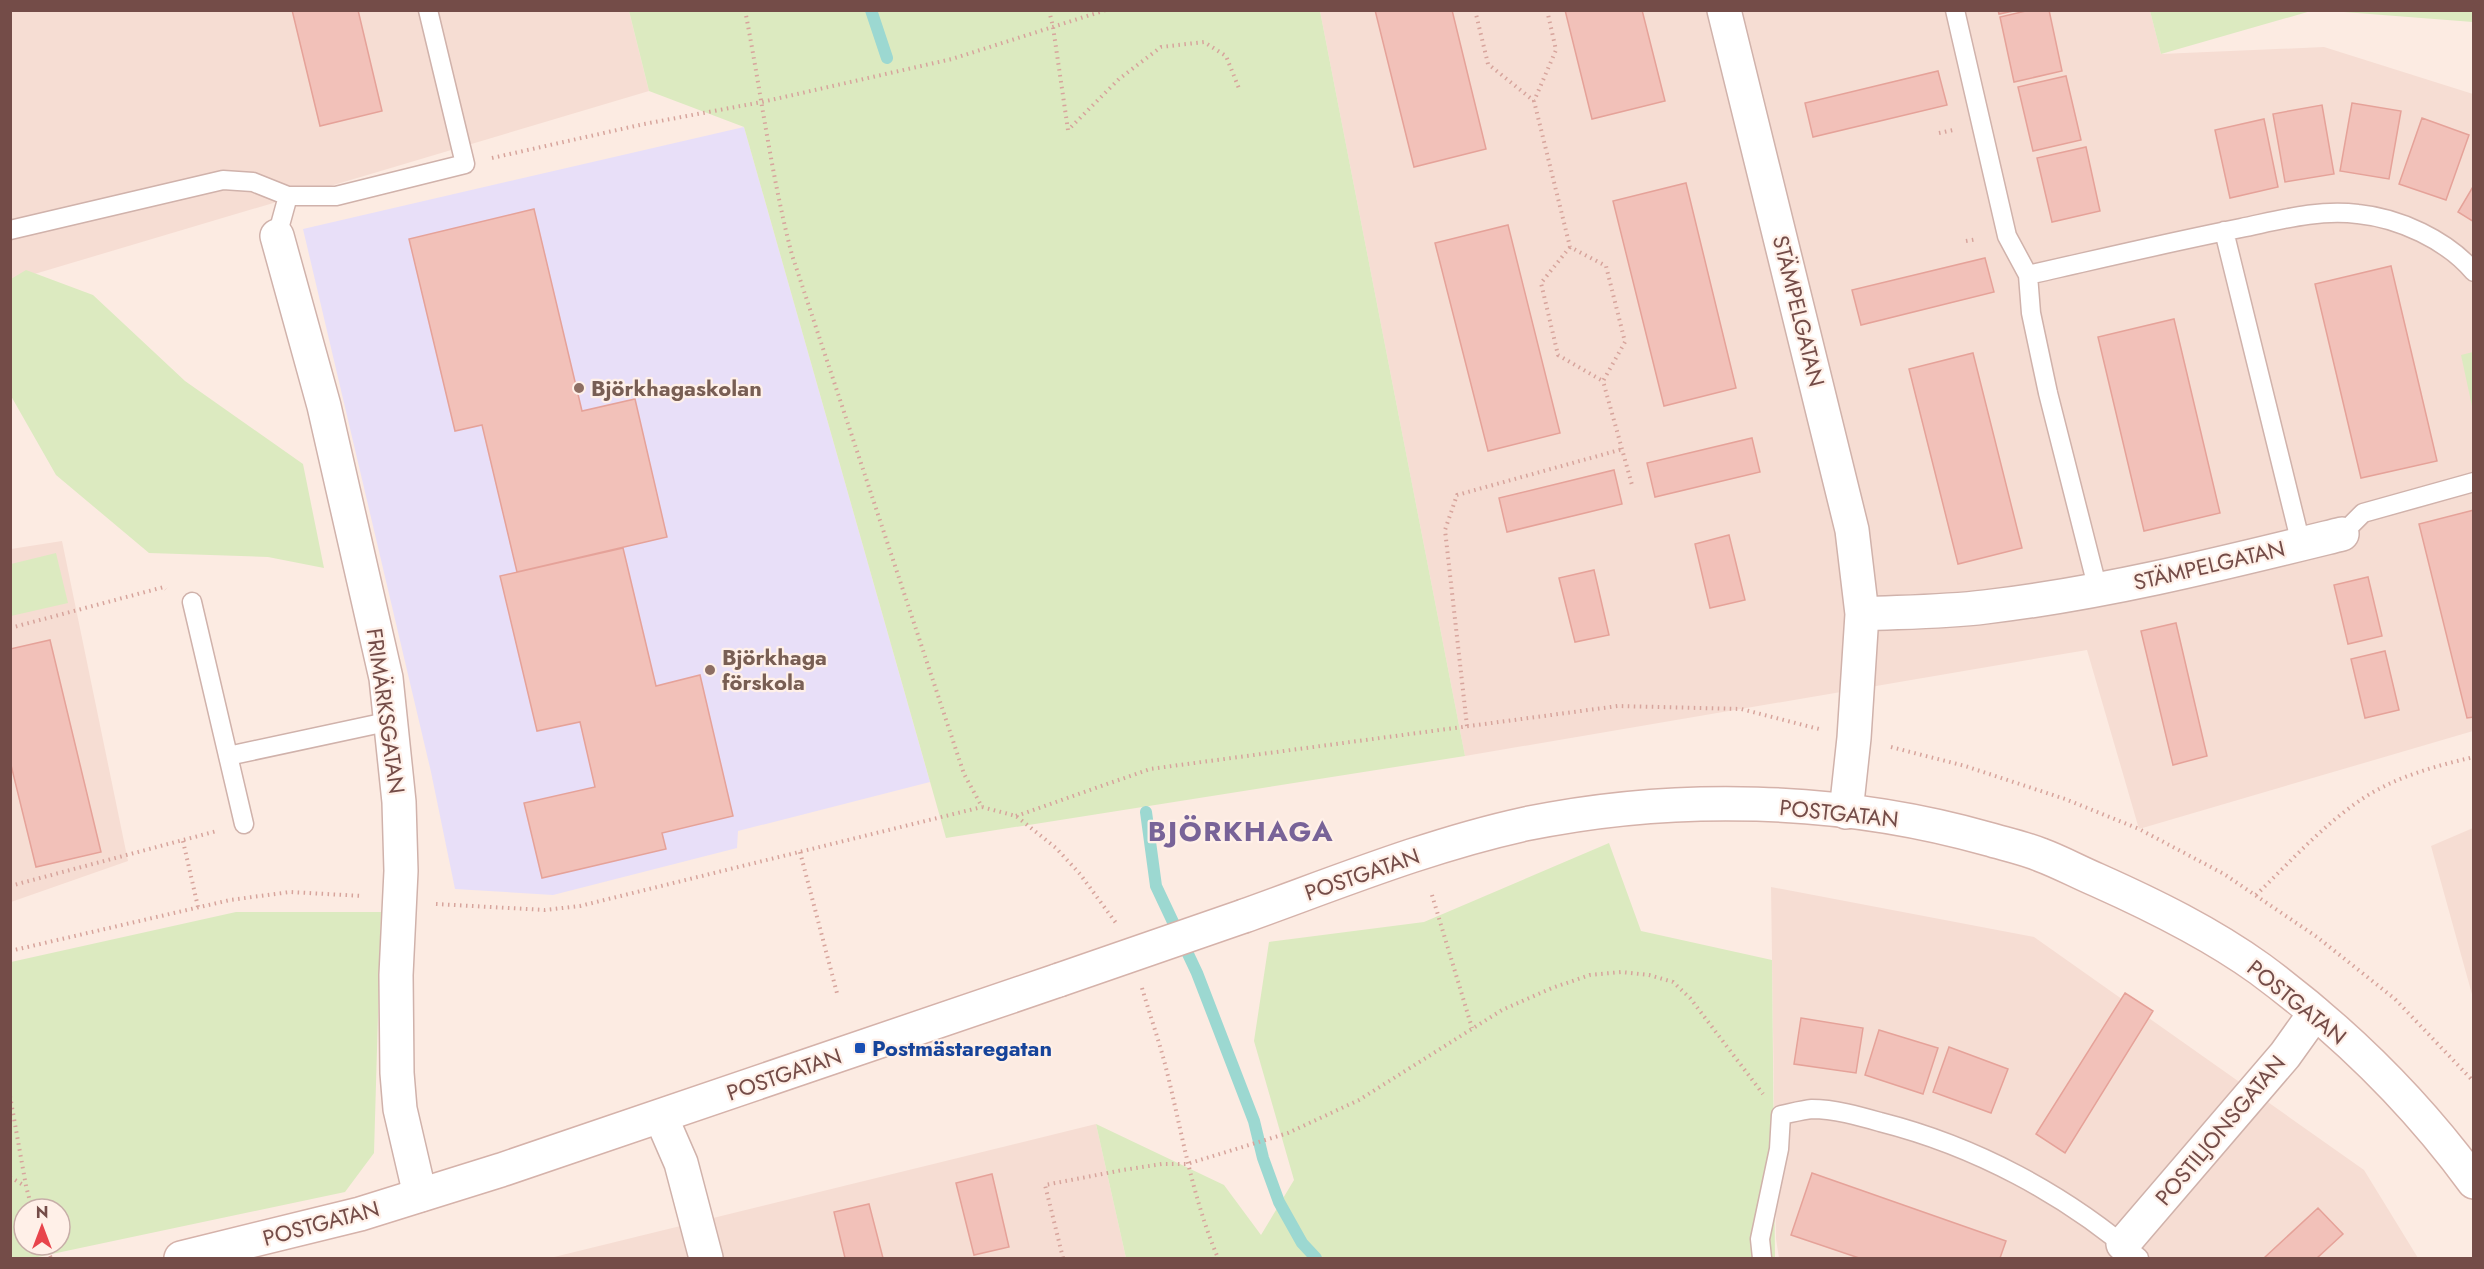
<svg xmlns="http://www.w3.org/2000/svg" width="2484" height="1269" font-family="Jost,sans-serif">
<rect width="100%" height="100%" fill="#fcebe2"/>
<path fill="#f6ddd3" d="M11,11h618l20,80 -638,190z
M1320,11h830l11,43 163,-7 149,47v637l-334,98 -52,-179 -622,106z
M62,541l66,320 -117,41v-353z
M2473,828v170l-42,-152z
M1771,887l263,50 330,233 54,88h-639l-3,-19z
M1096,1124l30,134h-576z"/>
<path fill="#e8dff8" d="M744,127l186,655 -192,49 -1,17 -184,47 -98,-6 -24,-117 -128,-543z"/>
<path fill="#dceac0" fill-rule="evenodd" d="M629,11h691l145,745 -519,82 -202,-711 -95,-36z
M2150,11v-1l161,1 -150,43z
M2331,11h142v11z
M26,270l67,25 92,86 118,83 21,104 -56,-11 -119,-4 -93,-78 -45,-79v-117z
M2473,352h1l-1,59 -12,-56z
M56,553l12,50 -57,13v-52z
M1609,843l32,88 131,29 3,298h-649l-30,-134 128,61 37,50 33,-55 -40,-139 15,-99 155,-20z
M236,912h145l-7,241 -29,39 -312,66h-22v-296zM24,1209h36v36h-36z"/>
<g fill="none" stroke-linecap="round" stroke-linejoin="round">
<path stroke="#9cd8d1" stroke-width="12" d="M871,10l16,48
M1146,812l10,74 41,87 57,148 9,37 16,44 23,41 14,15"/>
</g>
<path fill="#f2c1b9" stroke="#e5a299" stroke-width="1.5" d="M292,10h66l24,101 -62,15z
M1375,10h77l34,139 -72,18z
M1565,10h77l23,91 -73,18z
M1998,10h20l-19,4z
M2030,10h19l13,61 -48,11 -14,-65z
M1938,71l9,34 -134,32 -8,-34z
M2066,76l15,64 -48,11 -15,-64z
M2352,103l49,8 -12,68 -49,-8z
M2322,105l12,69 -49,8 -12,-68z
M2422,118l47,17 -23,65 -47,-16z
M2264,119l14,68 -48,11 -15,-68z
M2086,147l14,64 -48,11 -15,-64z
M1686,183l50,205 -72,18 -51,-205z
M2474,185v37l-16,-10z
M534,209l48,202 53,-12 32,138 -150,35 -35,-147 -27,6 -46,-192z
M1508,225l52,208 -72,18 -53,-208z
M1985,258l9,34 -133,33 -9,-35z
M2391,266l46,195 -76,17 -46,-194z
M2174,319l46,194 -76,18 -46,-194z
M1973,353l49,195 -64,16 -49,-195z
M1752,438l8,34 -105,25 -8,-34z
M1614,470l8,34 -115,28 -8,-34z
M2474,510v207l-7,1 -48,-194z
M1729,535l16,65 -35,8 -15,-64z
M623,548l33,138 44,-11 33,141 -71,17 4,16 -124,29 -18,-75 71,-16 -15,-65 -43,9 -37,-155z
M1594,570l15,65 -34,7 -16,-64z
M2368,577l14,59 -34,8 -14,-59z
M2176,623l31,133 -34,9 -32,-134z
M50,640l51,212 -65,15 -26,-106v-112z
M2385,651l14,59 -34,8 -14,-59z
M2125,993l28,18 -88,142 -29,-19z
M1801,1018l62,10 -7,45 -62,-9z
M1879,1030l59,18 -15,46 -58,-19z
M1949,1047l59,22 -17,44 -58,-21z
M1812,1173l194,68 -6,17h-141l-68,-23z
M992,1174l17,73 -35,8 -18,-72z
M869,1204l14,54h-38l-11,-46z
M2318,1208l25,26 -26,24h-53z"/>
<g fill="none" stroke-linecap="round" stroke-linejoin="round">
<g stroke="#d0b2ab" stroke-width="21">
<path id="lane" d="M1955,10l52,226 21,39 3,38 17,80 50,197
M10,230l213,-50 30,2 35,14h48l129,-32 -37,-154
M2224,231l77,313
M277,236l11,-40
M2028,275c71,-16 142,-33 213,-47 39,-8 77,-19 117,-14 41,4 89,26 116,58
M2342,534l21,-21 111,-31
M192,602l52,222
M228,756l163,-35
M1762,1258l-2,-19 19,-90 2,-34c10,-2 21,-5 31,-6 22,0 47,7 68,13 95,24 185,72 259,136"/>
</g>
<g stroke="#d0b2ab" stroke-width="36">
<path id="street" d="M1724,10l128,520 10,84 -8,124 -8,74
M277,236l47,170 62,272 13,124 2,69 -5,104 1,98 3,36 20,86
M1862,614c40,-2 82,-2 123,-7 120,-14 239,-44 357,-73
M661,1117l20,46 25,95
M2123,1244l162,-189 30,-42"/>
</g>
<g stroke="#d5b2aa" stroke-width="36">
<path id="secondary" d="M1244,916c92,-33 185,-71 281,-92 150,-31 315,-27 463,15 17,5 36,9 53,16 19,7 37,17 56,25 56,25 113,53 163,89 81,60 154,131 214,213
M181,1258l179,-44 141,-44 558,-190"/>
</g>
<path stroke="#d7a49c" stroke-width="4" stroke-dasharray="1.5 4.5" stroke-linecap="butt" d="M745,10c16,82 26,165 47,245l172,519 18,33 34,9 40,32 24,26 36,49
M1049,10l4,17 15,103 51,-51 42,-32 43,-5 22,14 14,35
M1475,10l13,54 46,37
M1547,10l9,40 -22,51 36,146 36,19 19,76 -22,39 29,104
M1939,133l14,-3
M492,158l152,-34 118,-22 190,-43 154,-49
M1966,241l11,-2
M1570,247l-29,36 17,72 45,26
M10,628l154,-41 2,2
M1467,726l-22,-196 12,-35 166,-46
M1891,747l74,19 100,33 74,30 85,45 93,63 78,62 79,83
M1016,816l134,-47 468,-63 123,3 78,20
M183,841l15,66
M800,852l38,145
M10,886l207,-55
M1432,895l40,133
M2256,895c34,-33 66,-69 106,-96 33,-22 73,-33 112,-42
M436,904l109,6 35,-4 402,-99
M10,951l220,-51 60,-8 73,4
M1142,988c8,27 17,53 24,80 16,64 26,129 52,190
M10,1096l16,90 6,23
M10,1177l15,9
M45,1245l6,13
M1063,1258l-18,-73 78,-15 39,-6h25l101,-31 71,-33 143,-90 50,-22 38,-13 31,-3 28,3 24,7 17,16 73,96"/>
<use href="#lane" stroke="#fff" stroke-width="18"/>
<use href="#street" stroke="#fff" stroke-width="33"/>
<use href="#secondary" stroke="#fff" stroke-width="33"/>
<g stroke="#d5b2aa" stroke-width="36" stroke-linecap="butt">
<path id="secondary-bridge" d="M1059,980l185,-64"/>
</g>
<use href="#secondary-bridge" stroke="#fff" stroke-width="33"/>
</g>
<g fill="#8d6e63" stroke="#fff0e8" stroke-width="2">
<circle cx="579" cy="388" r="6"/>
<circle cx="710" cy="670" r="6"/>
</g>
<rect fill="#1a4fb4" stroke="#fff0e8" stroke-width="2" x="854" y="1042" width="12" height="12" rx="3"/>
<g text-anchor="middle" stroke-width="4.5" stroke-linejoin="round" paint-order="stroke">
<g font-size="22" fill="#744c48" stroke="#fff0e8">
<text transform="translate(1799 311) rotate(76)" y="8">STÄMPELGATAN</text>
<text transform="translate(2209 565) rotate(-13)" y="8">STÄMPELGATAN</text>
<text transform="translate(386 711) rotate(82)" y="8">FRIMÄRKSGATAN</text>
<text transform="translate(1839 813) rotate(6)" y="8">POSTGATAN</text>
<text transform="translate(1362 874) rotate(-19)" y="8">POSTGATAN</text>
<text transform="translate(2297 1002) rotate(39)" y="8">POSTGATAN</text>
<text transform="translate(784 1074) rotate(-19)" y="8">POSTGATAN</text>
<text transform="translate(2220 1130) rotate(-50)" y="8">POSTILJONSGATAN</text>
<text transform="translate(321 1223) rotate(-15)" y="8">POSTGATAN</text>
</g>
<g font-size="22" font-weight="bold" fill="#785e54" stroke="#fff0e8" text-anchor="start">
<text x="591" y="396">Björkhagaskolan</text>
<text x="722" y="665">Björkhaga<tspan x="722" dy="25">förskola</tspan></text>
</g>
<g font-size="22" font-weight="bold" fill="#164399" stroke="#fff0e8" text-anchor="start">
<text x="872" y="1056">Postmästaregatan</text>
</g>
<g font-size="28" font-weight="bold" letter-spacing="1.5" fill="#786398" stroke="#fff0e8">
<text x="1241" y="841">BJÖRKHAGA</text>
</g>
</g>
<rect width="2484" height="1269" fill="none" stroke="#744c48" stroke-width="24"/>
<g transform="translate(42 1227)"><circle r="28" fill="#fff0e8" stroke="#c7aea8" stroke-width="1.5"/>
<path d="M0-4.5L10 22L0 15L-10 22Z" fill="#e8454c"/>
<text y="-9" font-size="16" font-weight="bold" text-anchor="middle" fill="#744c48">N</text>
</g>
</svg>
